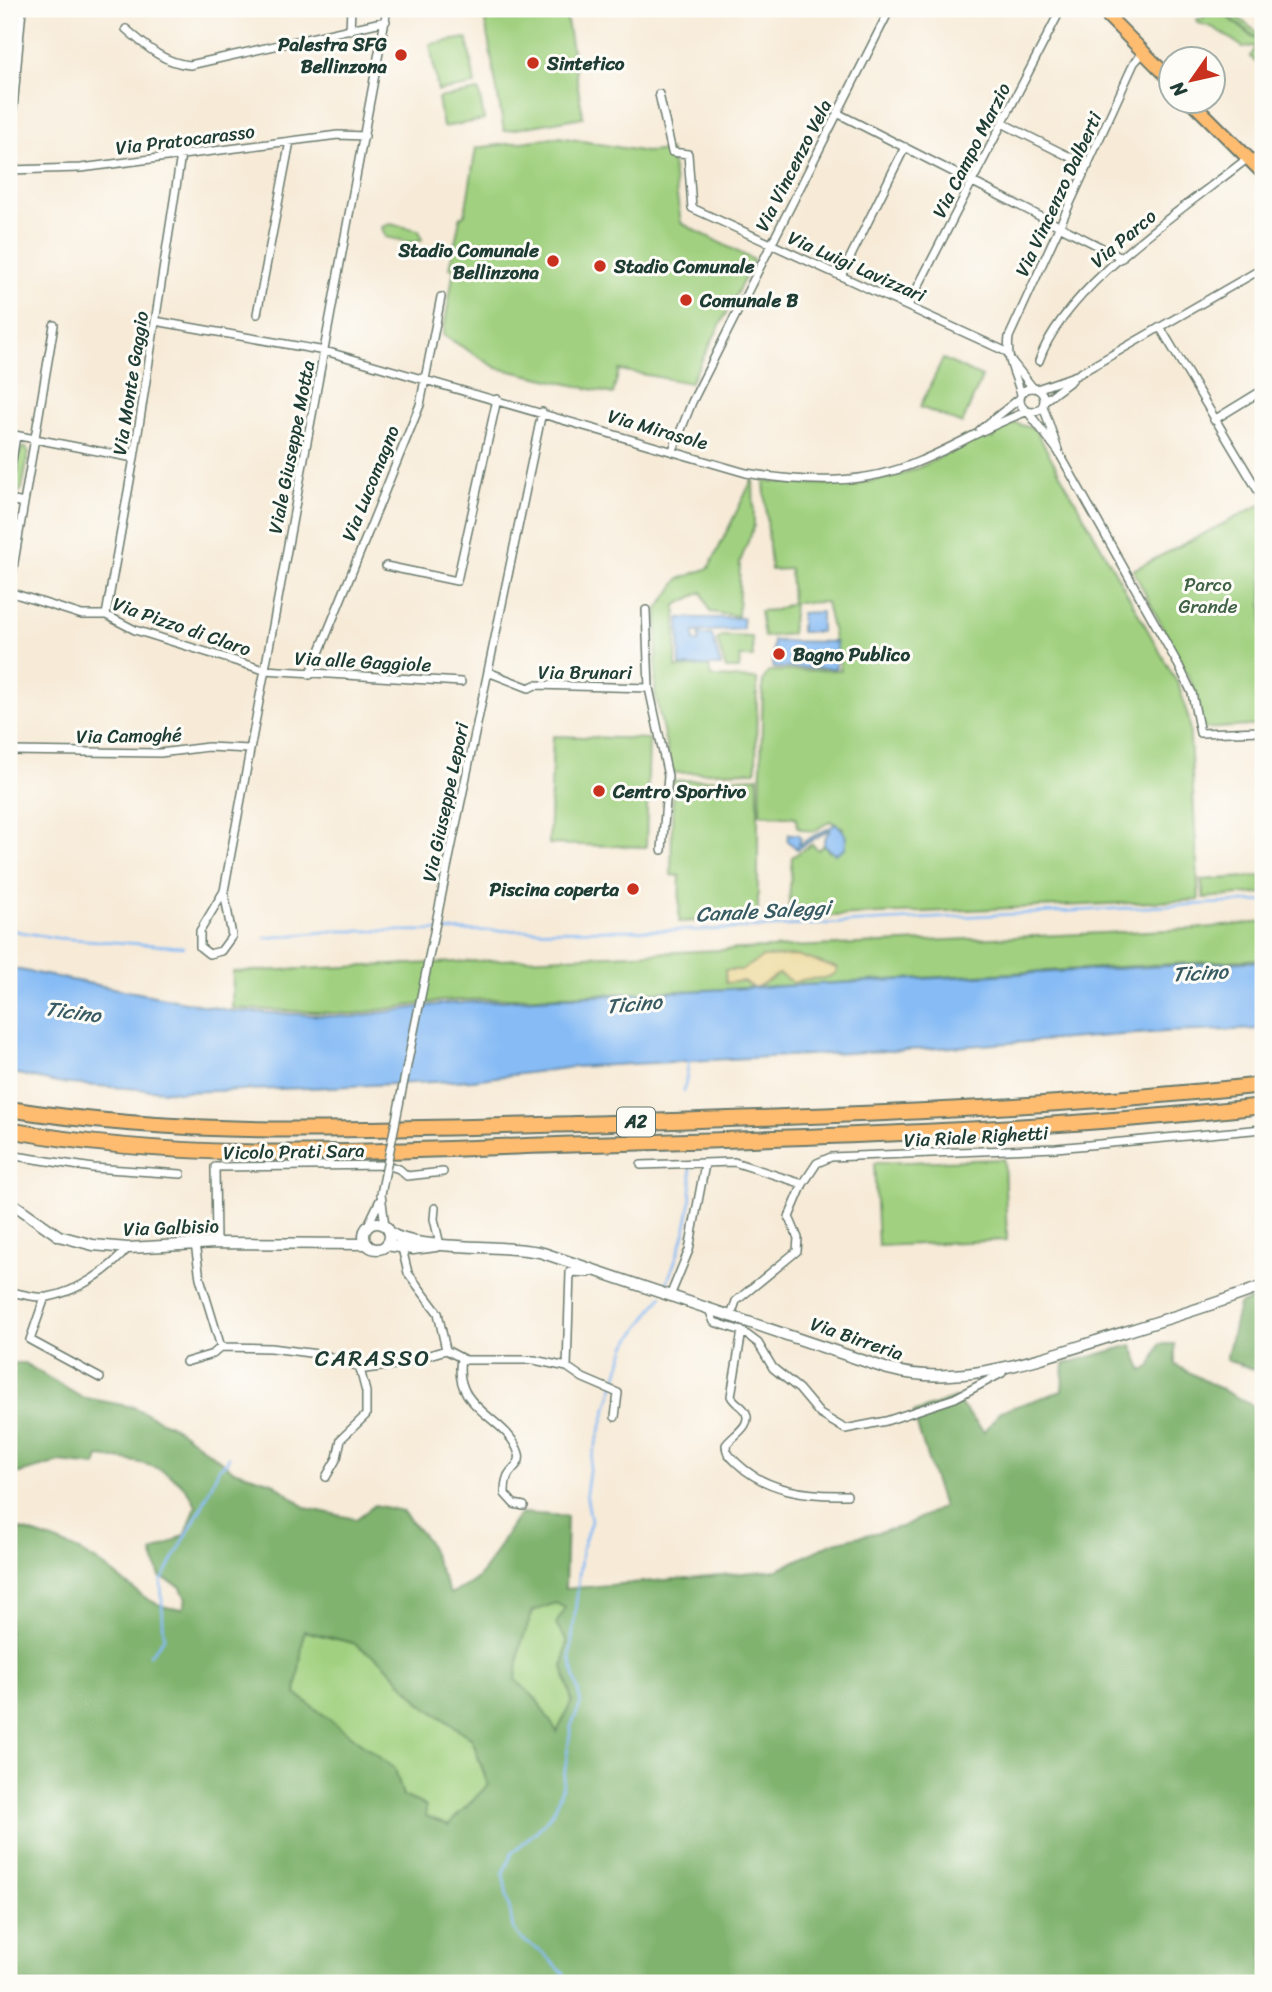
<svg xmlns="http://www.w3.org/2000/svg" width="1272" height="1992" font-family="Sriracha,sans-serif">
<rect width="100%" height="100%" fill="#fdfcf7"/>
<filter id="ink" filterUnits="userSpaceOnUse"><feTurbulence type="fractalNoise" baseFrequency=".0143" numOctaves="2"/><feDisplacementMap in="SourceGraphic" scale="14" xChannelSelector="R" yChannelSelector="G"/><feConvolveMatrix kernelMatrix="1 2 1 2 8 2 1 2 1" color-interpolation-filters="sRGB"/></filter>
<filter id="wash" filterUnits="userSpaceOnUse"><feTurbulence type="fractalNoise" baseFrequency=".00686" numOctaves="4" result="noise"/><feDisplacementMap in="SourceGraphic" scale="28" xChannelSelector="R" yChannelSelector="G"/><feGaussianBlur stdDeviation="1.57" result="paint"/><feColorMatrix in="noise" values="0 0 0 0 0 0 0 0 0 0 0 0 0 0 0 0 0 1.4 0 .05"/><feComposite in="paint" operator="in"/></filter>
<g filter="url(#wash)">
<rect width="100%" height="100%" fill="#f7ebd8"/>
<path fill="#a1d180" stroke="#60875a" stroke-width="2" d="M483,9h82l18,108 -79,14z
M1211,9h6l46,36v22l-13,-10 7,-11 -14,1 -29,-19 -16,-5 -1,-4 7,-1v-6z
M1219,9h8l36,28v6z
M467,38l8,47 -37,6 -8,-47z
M479,91l5,29 -41,7 -5,-29z
M559,137l87,15 24,-2 11,73 73,37 -64,123 -71,-13 -6,24 -116,-26 -54,-33 11,-66 -4,-1 10,-50 5,-4 11,-66z
M390,224l29,6 3,10 -8,3 -29,-6 -3,-10z
M943,359l39,18 -20,47 -42,-17z
M1014,423l21,6 144,257 10,34 10,180 -411,18 4,-61 20,-13 6,6 6,-5 5,7 14,-24 -13,-7 -17,11 -15,-4 -2,-11 -36,-3 3,-134 6,-9 72,-1 -15,-68 -32,1 -3,31 -27,3 -4,-26 16,-1 16,-7 -2,-34 -19,1 -7,-89c51,4 108,8 156,-14 25,-11 48,-26 72,-39l1,12 2,-6z
M25,447l4,5 -7,37 -4,4 -5,-4 7,-39z
M753,478l1,48 -14,36 -2,54 -28,-4 -8,-20 -26,13v63l33,-2 2,11 46,2 -1,92 -84,2 -17,-80 3,-84 21,-30 30,-11z
M1262,504l1,221 -60,4 -9,-41 -61,-118z
M722,636l30,1 1,20h-13l-1,12h-13l-9,-29z
M553,736l96,3 -3,108 -97,-3z
M758,777v141l-79,4 1,-46 -9,-1 2,-94z
M1263,876v17l-59,5 -3,-18z
M1263,922v37l-537,30 -285,12 -88,13 -121,-6 1,-36 960,-43z
M1004,1159l3,81 -129,6 -4,-83z
M556,1603l10,5 -9,16 10,17 -4,26 9,34 -15,32 -21,-34 -21,-18 5,-34 13,-37z
M303,1631l50,12 30,19 38,41 51,36 16,47 -39,39 -23,-9 -1,-10 -22,-10 -8,-27 -99,-75z"/>
<path fill="#80b36e" stroke="#507851" stroke-width="2" fill-rule="evenodd" d="M1263,1295v77l-37,-12 13,-55z
M1160,1344h15v21l88,46v572h-1254v-457c27,8 61,18 86,34 25,15 56,53 88,48l3,-9 -6,-13 -20,-9 -8,-24 34,-19 10,-28c-18,-41 -58,-45 -97,-49l-3,9 -37,-4 -50,14v-113h15l57,34 52,10 43,21 57,42 39,12 34,26 50,11 19,-14 27,6 25,29 23,54c7,-4 18,-8 24,-13 19,-16 29,-48 47,-68l46,3 -2,73 212,-19 57,-28 67,-15 42,-20 -30,-94 42,-15 29,34 17,-21 61,-20 2,-27 68,-19 11,26 8,-5zM556,1603l9,5 -9,16 11,17 -4,26 9,34 -15,31 -21,-33 -20,-19 4,-33 13,-36zM304,1631l49,12 30,19 38,41 51,36 16,46 -40,40 -22,-9v-10l-23,-10 -8,-27 -99,-75z"/>
<path fill="#eeda9e" stroke="#868c69" stroke-width="2" d="M799,956l38,12 -1,5c-13,10 -31,2 -42,10l-15,-9 -24,14 -12,-7 -17,2 -1,-13h17l21,-13z"/>
<path fill="#86bbf5" stroke="#527c94" stroke-width="2" d="M821,612v20h-20v-19z
M679,618h64v11l-49,3v10h5v-7h13l9,31h-41z
M773,641l63,1v26h-63z
M836,824c9,6 12,14 9,24l-10,6 -11,-9v-6l7,-10 -34,20 -10,-9 2,-6h9l3,5 -3,6z
M1263,961v68l-99,3 -239,17 -351,18 -101,13 -163,8 -130,4 -123,-9 -48,-11v-104l223,43 120,6 90,-13z"/>
<g fill="none" stroke-linecap="round" stroke-linejoin="round">
<path stroke="#86bbf5" stroke-width="2.5" d="M9,930l48,8 126,9
M265,938l69,-7 374,-1 555,-29
M684,1092l5,-32
M664,1290c16,-40 32,-80 26,-123
M150,1655l14,-17 -3,-56 42,-77 16,-37 8,-6 2,-6
M573,1983l-30,-30 -22,-14 -8,-11 -10,-54 9,-21 32,-29 12,-18 7,-22 8,-58 10,-23 -11,-45 12,-109 9,-28 -5,-28 4,-29 36,-118 36,-50"/>
</g>
</g>
<g filter="url(#ink)">
<g fill="none" stroke-linecap="round" stroke-linejoin="round">
<g stroke="#6b7a6d" stroke-width="10">
<path id="minor" d="M126,29c20,17 37,34 64,36l196,-44
M350,30l1,-21
M659,94l13,58 16,2 4,54 315,144
M837,113l285,145
M1002,123l86,43
M9,153l13,-144
M9,170l72,-2 257,-33 27,1
M841,276l64,-129
M908,306l153,-297
M257,314l33,-173
M155,321l170,30 421,122c59,10 118,13 174,-12 36,-15 69,-36 106,-49
M1160,327l103,172
M1010,359l23,29
M1039,361c25,-75 146,-153 209,-203
M1020 400a12 12 0 1 1 24 0a12 12 0 1 1-24 0Z
M1037,389l40,-14 186,-107
M1021,394c-6,-21 -15,-34 -12,-57l125,-274 10,-11
M1044,401l28,-21
M1043,406l15,44
M1028,412l30,39 121,215 13,27 8,40 63,-2
M1214,420l49,-30
M980,430l39,-31
M9,434l125,24
M673,450l19,-48 198,-393
M9,479l7,-43
M9,500l15,3
M386,566l71,15 40,-182
M9,592l73,23h24l29,15 129,40 197,12
M9,592l45,-267
M106,615l28,-157 47,-303
M488,672l41,16 6,-3 114,3 -3,-78
M310,675l110,-270 21,-108
M649,688l19,88 -6,74
M9,751l151,2 48,-6 42,2
M446,873l96,-461
M224,891l8,45 -11,15 -12,3 -9,-7v-16l24,-40 163,-882
M9,1155l84,13 88,6
M641,1165l93,-3 69,22 14,-21 14,-6 225,-9 207,-19
M381,1194l4,32
M435,1208l-1,11 6,26
M368,1225l12,-25
M216,1243l-1,-76 172,-2 12,4 8,7 36,-4
M195,1244l5,34 21,69 50,1 54,7 40,14 31,-4 50,-15 19,10h69l33,7 16,11 35,15 -3,24
M401,1244l7,29 30,40 8,37
M9,1292c11,1 27,7 39,5 31,-6 60,-26 80,-49
M670,1296l19,-46 16,-86
M45,1297l-15,43 70,38
M709,1309l5,13 28,9 16,12 15,25 26,21 21,25 25,15 41,-8 69,-23 47,-25 3,-6
M731,1316l5,-15 61,-50 1,-13 -9,-21 14,-33
M742,1331l-11,65c4,8 12,10 15,17 6,13 -14,23 -20,32 0,8 5,12 11,18 29,28 71,33 110,32
M461,1359c-9,52 47,57 58,95 3,11 -10,15 -12,24 -2,5 -2,11 -2,16l9,10 10,2
M186,1362l27,-8 8,-7
M567,1367l3,-95 19,1 4,-4
M326,1477l11,-19 4,-19 25,-24v-23l-6,-23"/>
</g>
<g stroke="#6b7a6d" stroke-width="13">
<path id="tertiary" d="M9,1201l50,35 34,9 35,3 88,-5 150,1
M364 1236a13 13 0 1 1 26 0a13 13 0 1 1-26 0Z
M389,1232c28,20 113,11 154,21l345,116c76,21 161,-14 234,-36 47,-15 95,-29 141,-47
M386,1245l27,4 23,-3"/>
</g>
<g stroke="#6b7a6d" stroke-width="16">
<path id="primary" d="M1101,9l69,70
M1192,102l71,71"/>
</g>
<g stroke="#6b7a6d" stroke-width="18">
<path id="motorway" d="M9,1109c188,30 377,20 567,15 229,-7 459,-14 687,-39
M9,1130c180,34 366,21 548,15 236,-7 472,-13 706,-39"/>
</g>
<use href="#minor" stroke="#fff" stroke-width="7"/>
<use href="#tertiary" stroke="#fff" stroke-width="10"/>
<use href="#primary" stroke="#febc70" stroke-width="12"/>
<use href="#motorway" stroke="#febc70" stroke-width="14"/>
<g stroke="#6b7a6d" stroke-width="10" stroke-linecap="butt">
<path id="minor-bridge" d="M381,1194l65,-321"/>
</g>
<use href="#minor-bridge" stroke="#fff" stroke-width="7"/>
</g>
</g>
<g fill="#c8321e" stroke="#fdfcf7" stroke-width="2.5">
<circle cx="401" cy="55" r="7"/>
<circle cx="533" cy="63" r="7"/>
<circle cx="553" cy="261" r="7"/>
<circle cx="600" cy="266" r="7"/>
<circle cx="686" cy="300" r="7"/>
<circle cx="779" cy="654" r="7"/>
<circle cx="599" cy="791" r="7"/>
<circle cx="633" cy="889" r="7"/>
</g>
<g text-anchor="middle" stroke-width="6" stroke-linejoin="round" paint-order="stroke">
<rect fill="#fdfcf7" stroke="#62766e" stroke-width="2" x="617" y="1107.5" width="38" height="29" rx="5"/>
<g font-size="18" font-weight="bold" fill="#1f3d34">
<text x="636" y="1128">A2</text>
</g>
<g font-size="19" font-weight="bold" fill="#1f3d34" stroke="#fdfcf7" text-anchor="start">
<text x="387" y="51" text-anchor="end">Palestra SFG<tspan x="387" dy="22">Bellinzona</tspan></text>
<text x="547" y="70">Sintetico</text>
<text x="539" y="257" text-anchor="end">Stadio Comunale<tspan x="539" dy="22">Bellinzona</tspan></text>
<text x="614" y="273">Stadio Comunale</text>
<text x="700" y="307">Comunale B</text>
<text x="793" y="661">Bagno Publico</text>
<text x="613" y="798">Centro Sportivo</text>
<text x="619" y="896" text-anchor="end">Piscina coperta</text>
</g>
<g font-size="19" fill="#1f3d34" stroke="#fdfcf7">
<text transform="translate(185 139) rotate(-7)" y="7">Via Pratocarasso</text>
<text transform="translate(971 150) rotate(-63)" y="7">Via Campo Marzio</text>
<text transform="translate(793 165) rotate(-63)" y="7">Via Vincenzo Vela</text>
<text transform="translate(1058 194) rotate(-65)" y="7">Via Vincenzo Dalberti</text>
<text transform="translate(1123 238) rotate(-40)" y="7">Via Parco</text>
<text transform="translate(857 266) rotate(24)" y="7">Via Luigi Lavizzari</text>
<text transform="translate(130 383) rotate(-81)" y="7">Via Monte Gaggio</text>
<text transform="translate(658 429) rotate(16)" y="7">Via Mirasole</text>
<text transform="translate(291 447) rotate(-79)" y="7">Viale Giuseppe Motta</text>
<text transform="translate(370 483) rotate(-68)" y="7">Via Lucomagno</text>
<text transform="translate(182 626) rotate(19)" y="7">Via Pizzo di Claro</text>
<text transform="translate(363 661) rotate(3)" y="7">Via alle Gaggiole</text>
<text x="585" y="679">Via Brunari</text>
<text transform="translate(129 735) rotate(-1)" y="7">Via Camoghé</text>
<text transform="translate(445 802) rotate(-78)" y="7">Via Giuseppe Lepori</text>
<text transform="translate(976 1136) rotate(-3)" y="7">Via Riale Righetti</text>
<text transform="translate(294 1151) rotate(-1)" y="7">Vicolo Prati Sara</text>
<text transform="translate(171 1227) rotate(-2)" y="7">Via Galbisio</text>
<text transform="translate(857 1338) rotate(19)" y="7">Via Birreria</text>
</g>
<g font-size="19" fill="#406247" stroke="#fdfcf7">
<text x="1208" y="591">Parco<tspan x="1208" dy="22">Grande</tspan></text>
</g>
<g font-size="21" font-style="italic" fill="#395c64" stroke="#fdfcf7">
<text transform="translate(763 911) rotate(-3)" y="7">Canale Saleggi</text>
<text transform="translate(1200 973) rotate(-3)" y="7">Ticino</text>
<text transform="translate(634 1004) rotate(-5)" y="7">Ticino</text>
<text transform="translate(73 1012) rotate(8)" y="7">Ticino</text>
</g>
<g font-size="23" letter-spacing="2" fill="#1f3d34" stroke="#fdfcf7">
<text x="373" y="1366">CARASSO</text>
</g>
</g>
<rect width="1272" height="1992" fill="none" stroke="#fdfcf7" stroke-width="35"/>
<g transform="translate(1192 80) rotate(236)"><circle r="33" fill="#fdfcf7" stroke="#a4b0a9" stroke-width="2"/>
<path d="M0-5L12 26L0 18L-12 26Z" fill="#c8321e"/>
<text y="-10" font-size="19" font-weight="bold" text-anchor="middle" fill="#1f3d34">N</text>
</g>
</svg>
